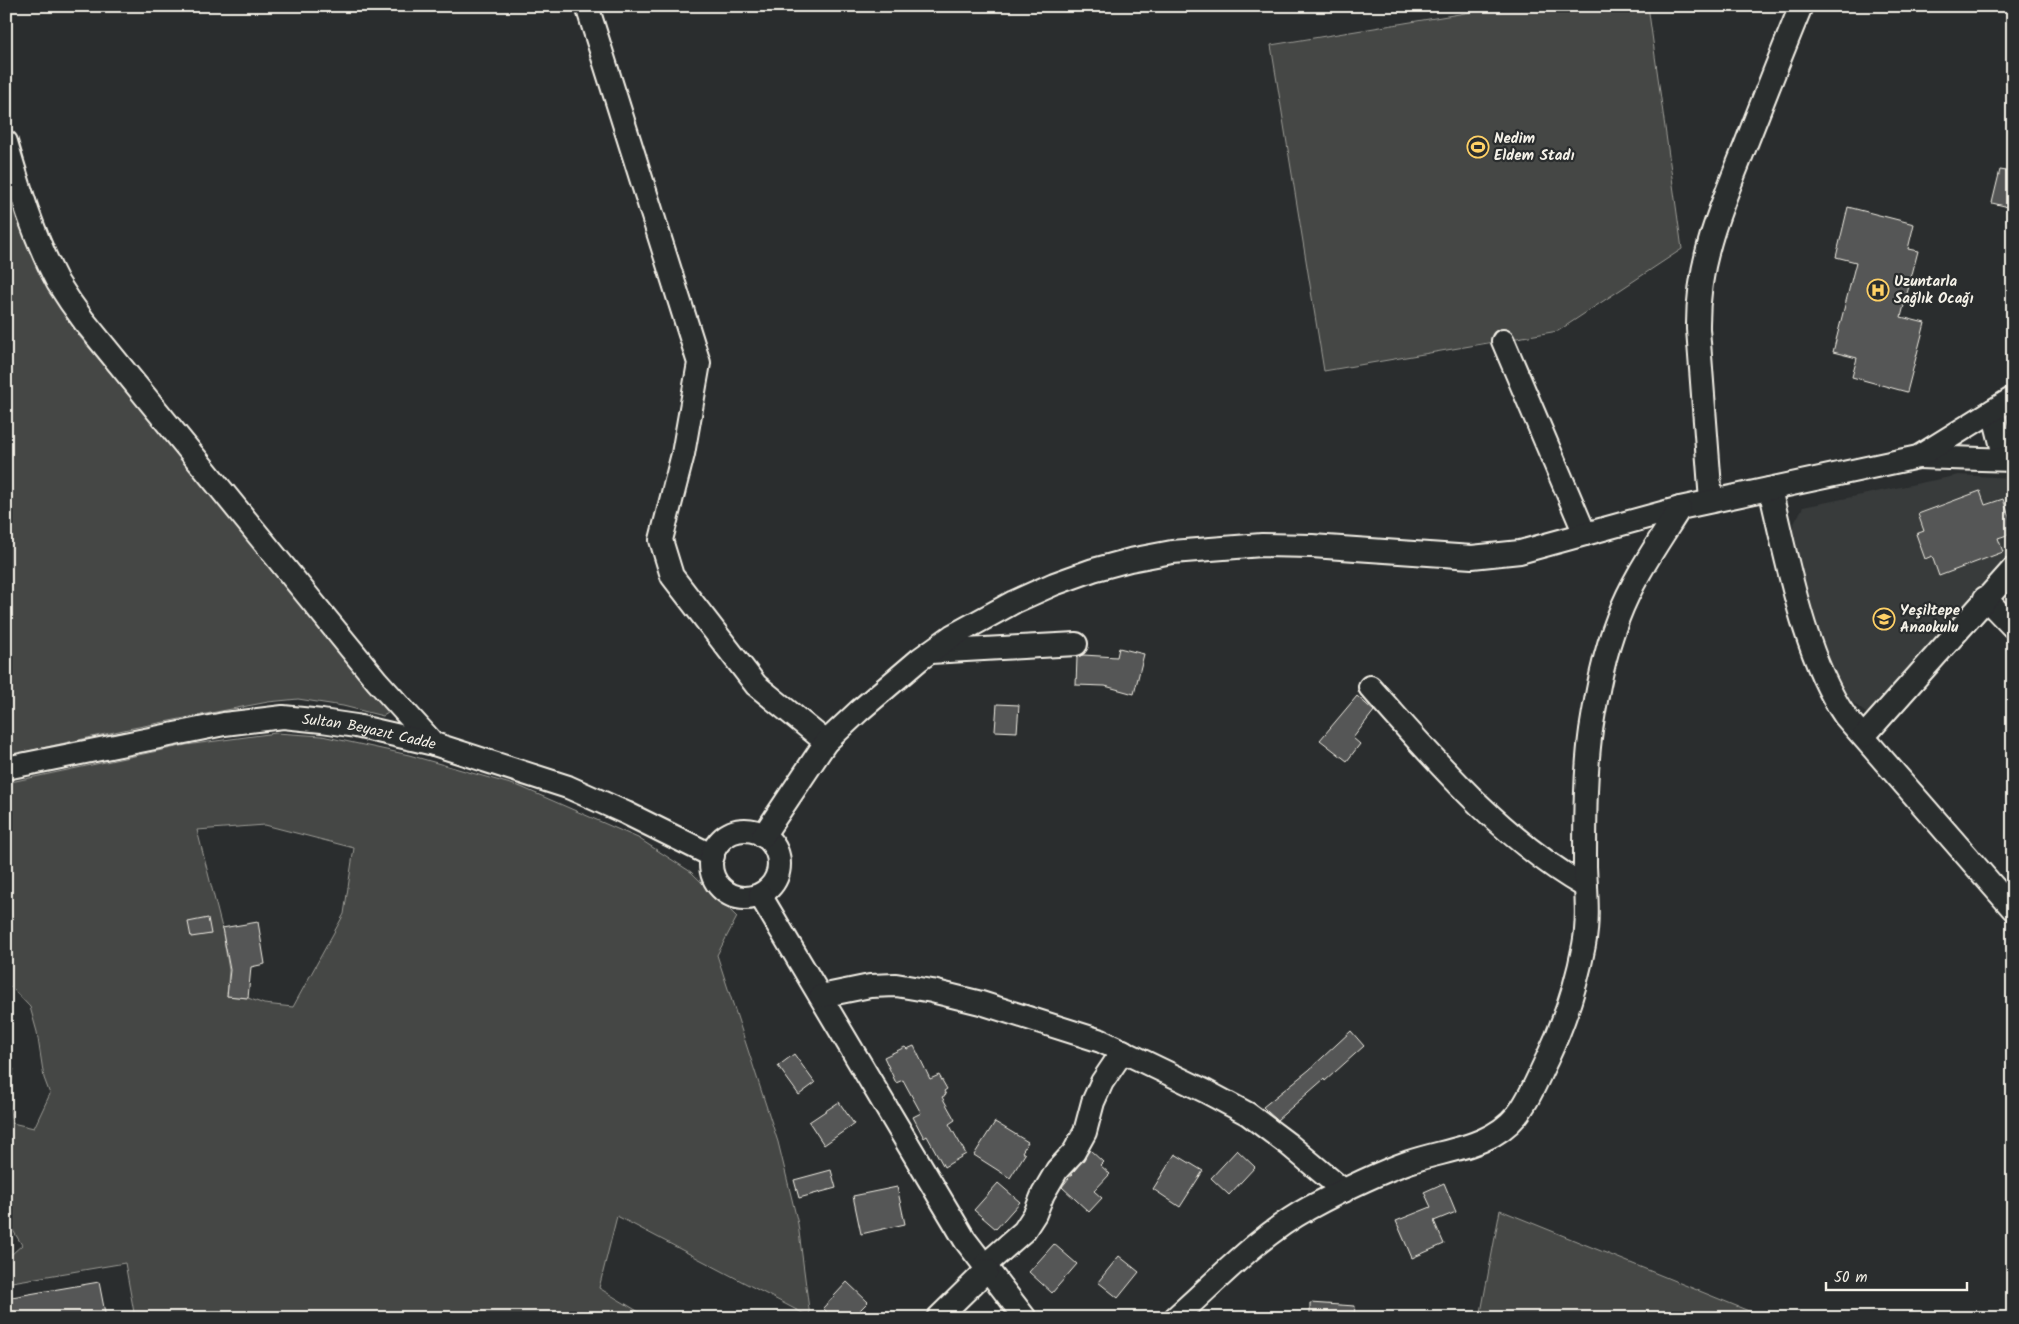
<svg xmlns="http://www.w3.org/2000/svg" width="2019" height="1324" font-family="Kalam,sans-serif">
<rect width="100%" height="100%" fill="#2a2d2e"/>
<filter id="ink" filterUnits="userSpaceOnUse"><feTurbulence type="fractalNoise" baseFrequency=".02" numOctaves="2"/><feDisplacementMap in="SourceGraphic" scale="10" xChannelSelector="R" yChannelSelector="G"/><feConvolveMatrix kernelMatrix="1 2 1 2 8 2 1 2 1" color-interpolation-filters="sRGB"/></filter>
<g filter="url(#ink)">
<path fill="#373a3a" d="M1959,475l54,3v76l-146,160 -15,-12 -9,-12 -19,-39 -18,-63 -15,-59 12,-22z"/>
<path fill="#444645" stroke="#9c9c96" fill-rule="evenodd" d="M1508,6h140l34,243 -124,82 -234,40 -53,-326z
M6,188l19,48 24,54 31,47 309,369 -1,7 -5,3 -40,-10 -45,-7 -30,3 -140,27 -122,27z
M276,733l46,3 87,19 112,32 117,51 53,34 46,45 -20,38 61,187 20,82 12,93 -193,-101 -18,72 50,30h-514l-10,-55 -119,20v-29h6l10,-9 -16,-26v-148l8,-2 -6,29 4,25 22,5 16,-34 -6,-16 -7,-46 -7,-25 -19,-20 -5,-2v-202l180,-38zM265,825l89,23 -10,66 -51,93 -29,-3 -16,-6 -21,-2 2,-26 -7,-42 -25,-98z
M1500,1210l266,108h-286z"/>
<path fill="#555756" stroke="#f4f1e8" d="M2000,170l13,2v36l-21,-5z
M1848,207l66,17 -6,25 10,2 -17,66 24,6 -18,69 -55,-15 5,-19 -24,-6 23,-90 -20,-5z
M1980,491l5,14 18,-6 10,28v6l-15,5 5,14 -64,24 -7,-20 -7,3 -9,-25 8,-3 -6,-17z
M1119,648l25,6 -10,40 -29,-8 -29,-1 1,-28 6,-2 34,2z
M1357,696l17,15 -21,27 7,6 -13,17 -27,-21z
M997,704l22,1 -2,27 -22,-1z
M208,918l3,16 -20,3 -3,-15z
M258,922l7,42 -14,3 -3,31 -21,-2 3,-26 -8,-42z
M1351,1031l13,15 -39,35 -1,-2 -47,41 -9,-8 -5,-5 46,-37z
M914,1046l16,33 9,-4 8,14 -3,2 2,4 -4,2 13,23 -6,4 17,30 -22,13 -17,-31 -3,2 -11,-21 8,-4 -18,-33 -7,3 -12,-26 21,-10 2,2z
M794,1054l21,29 -16,12 -21,-29z
M839,1102l15,22 -30,21 -15,-23z
M995,1122l33,20 -6,10 3,2 -15,24 -36,-23z
M1090,1150l13,12 -3,3 10,9 -16,17 8,7 -13,14 -27,-25z
M1237,1150l18,17 -26,28 -18,-17z
M1175,1154l28,17 -23,36 -27,-18z
M831,1170l5,18 -37,10 -5,-18z
M998,1183l22,19 -24,27 -22,-19z
M1444,1183l12,29 -22,9 10,23 -32,14 -16,-37 35,-14 -7,-15z
M897,1187l8,37 -44,10 -8,-38z
M1054,1244l23,20 -25,29 -23,-21z
M1119,1256l20,16 -21,26 -20,-16z
M99,1282l7,36h-100v-20z
M847,1282l21,20 -8,8 8,8h-35l-10,-10z
M1310,1303l45,3 -1,12h-44z"/>
<g fill="none" stroke-linecap="round" stroke-linejoin="round">
<g stroke="#f4f1e8" stroke-width="26">
<g id="minor">
<path d="M587,6l112,357 -16,91 -22,86 11,36 84,109 70,57"/>
<path d="M6,142c14,48 28,96 52,141 8,13 17,26 26,38l293,360 57,63"/>
<path d="M1503,341l82,193"/>
<path d="M1993,411l12,48"/>
<path d="M1918,457l95,3"/>
<path d="M1770,489c17,70 34,168 75,227l168,193"/>
<path d="M1711,501l-13,-172c-1,-70 23,-122 48,-185 18,-46 36,-92 55,-138"/>
<path d="M1985,598l28,29"/>
<path d="M930,652l146,-8"/>
<path d="M1370,687c65,73 130,151 216,200"/>
<path d="M1864,736l149,-167"/>
<path id="s1" d="M6,768l218,-44 59,-7 39,4 34,5 78,18 134,43 58,26 87,43"/>
<circle cx="745" cy="864" r="34"/>
<path d="M763,836l63,-94 33,-31 61,-52 32,-23 62,-34 40,-18 39,-14 37,-10 42,-8 90,-7 50,1 160,11 48,-5 160,-44 238,-51 95,-59"/>
<path d="M760,895l205,345 60,78"/>
<path d="M821,996l49,-10 26,-1 36,6 49,12 120,38 104,50 43,23 40,30 56,47"/>
<path d="M984,1266l40,-35 11,-17 8,-20 14,-24 17,-18 11,-20 8,-30 9,-20 21,-31"/>
<path d="M938,1318l49,-48"/>
<path d="M1175,1318c43,-38 83,-82 134,-110 32,-17 66,-34 100,-46 38,-13 81,-14 108,-47 13,-16 21,-38 30,-56 17,-36 30,-76 37,-114 5,-26 2,-53 1,-79 0,-45 0,-92 6,-136 6,-38 13,-76 27,-112 15,-40 40,-75 62,-110"/>
</g>
</g>
<use href="#minor" stroke="#2a2d2e" stroke-width="22"/>
</g>
</g>
<defs>
<g id="stadium-ring" transform="scale(1.125)"><circle r="9.5" fill="#2a2d2e" stroke="#ffd166" stroke-width="1.5"/><path d="M0-5a6.5 5 0 1 0 0 10a6.5 5 0 1 0 0-10ZM-3.5-1.8h7v3.6h-7Z" fill="#ffd166"/></g>
<g id="hospital-ring" transform="scale(1.125)"><circle r="9.5" fill="#2a2d2e" stroke="#ffd166" stroke-width="1.5"/><path d="M-5-5h3v3.5h4V-5h3V5h-3V1.5h-4V5h-3Z" fill="#ffd166"/></g>
<g id="school-ring" transform="scale(1.125)"><circle r="9.5" fill="#2a2d2e" stroke="#ffd166" stroke-width="1.5"/><path d="M0-5L7-2L0 1L-7-2ZM-4 1L0 2.5L4 1V4Q0 6-4 4Z" fill="#ffd166"/></g>
</defs>
<g fill-rule="evenodd">
<use href="#stadium-ring" x="1478" y="147"/>
<use href="#hospital-ring" x="1878" y="290"/>
<use href="#school-ring" x="1884" y="619"/>
</g>
<g text-anchor="middle" stroke-width="4.5" stroke-linejoin="round" paint-order="stroke">
<g font-size="15" font-weight="bold" fill="#f4f1e8" stroke="#2a2d2e" text-anchor="start">
<text x="1494" y="143">Nedim<tspan x="1494" dy="17">Eldem Stadı</tspan></text>
<text x="1894" y="286">Uzuntarla<tspan x="1894" dy="17">Sağlık Ocağı</tspan></text>
<text x="1900" y="615">Yeşiltepe<tspan x="1900" dy="17">Anaokulu</tspan></text>
</g>
<g font-size="15" fill="#f4f1e8" stroke="#2a2d2e">
<text dy="5" stroke="none"><textPath href="#s1" startOffset="369">Sultan Beyazıt Cadde</textPath></text>
</g>
</g>
<rect width="2019" height="1324" fill="none" stroke="#2a2d2e" stroke-width="25"/>
<rect x="12" y="12" width="1994" height="1299" fill="none" stroke="#f4f1e8" stroke-width="2" filter="url(#ink)"/>
<path d="M1826 1282v8h141v-8" fill="none" stroke="#f4f1e8" stroke-width="2.5"/>
<text x="1834" y="1282" font-size="15" fill="#f4f1e8" stroke="#2a2d2e" stroke-width="4" paint-order="stroke">50 m</text>
</svg>
